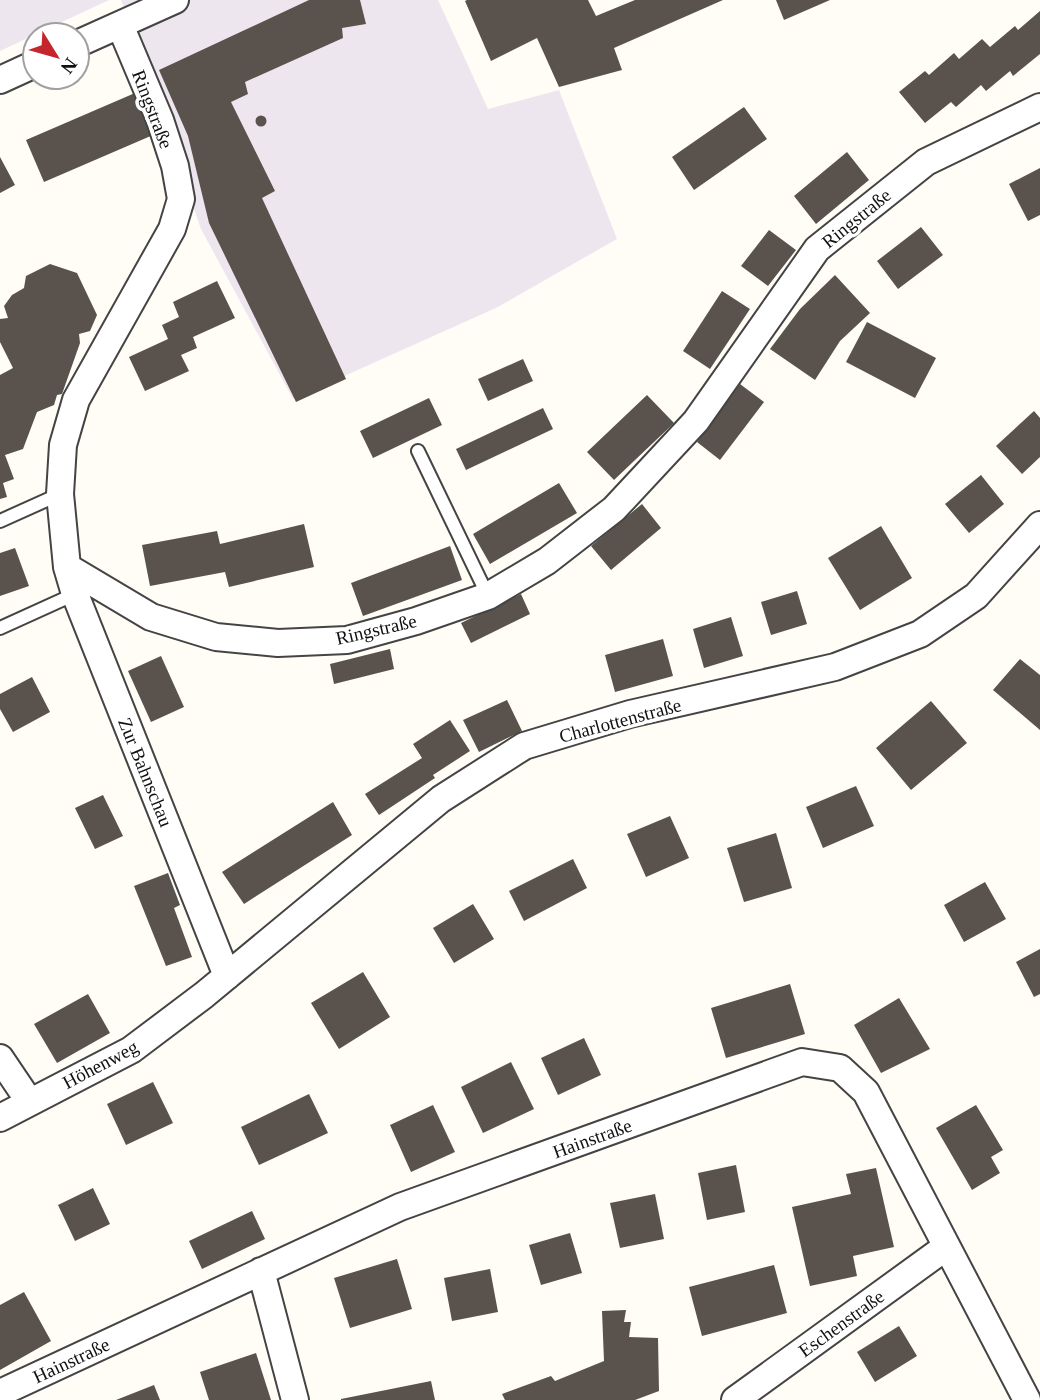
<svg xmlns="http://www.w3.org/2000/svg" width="1040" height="1400" font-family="Georgia,serif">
<rect width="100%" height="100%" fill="#fffdf5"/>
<path fill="#eee6ef" d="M0,0h109l-109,51z
M121,0h317l50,109 71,-19 58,149 -119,68 -205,92 -92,-170z"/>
<path fill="#5a524d" d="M309,0h51l6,24 -24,4 1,10 -98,44 3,12 -17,8 44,89 -13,7 84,181 -50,23 -87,-179 -21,-87 -29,-66z
M467,0h121l8,16 39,-16h88l-109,48 8,22 -63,17 -22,-49 -46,23 -26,-60z
M776,0h54l-46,20z
M1040,11v43l-27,22 -3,-5 -24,20 -5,-6 -25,22 -5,-5 -26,21 -26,-31 26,-21 4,4 25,-22 5,6 23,-20 8,8 25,-21 3,4z
M135,93l18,42 -109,47 -18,-42z
M744,107l23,32 -73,51 -22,-33z
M255.5 121a5.5 5.5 0 1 1 11 0a5.5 5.5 0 1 1-11 0Z
M847,152l22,28 -53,44 -22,-28z
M0,157l15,28 -15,8z
M1040,168v47l-12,6 -19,-37z
M921,227l22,28 -45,34 -21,-28z
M769,230l27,20 -28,36 -27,-20z
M50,264l27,9 20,42 -7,16 -11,3 1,9 -18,51 -5,1 -3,10 -17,7 -14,37 -18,6 9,24 -11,4 4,14 -7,2v-124l13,-7 -13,-26v-23l8,-1 -4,-12 8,-11 12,-7 2,-12z
M835,275l35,38 -30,28 -25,39 -45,-31 30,-40z
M217,281l18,37 -42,19 4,11 -16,7 8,16 -44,20 -16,-34 39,-18 -6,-14 17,-8 -6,-15z
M722,291l28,18 -40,60 -27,-18z
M867,322l69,36 -21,40 -69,-36z
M523,359l10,22 -45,20 -10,-22z
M740,384l24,18 -44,58 -23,-18z
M647,395l27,28 -60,57 -27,-28z
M429,398l13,27 -69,33 -13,-27z
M543,408l10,21 -87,41 -10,-21z
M1034,411l6,7v39l-18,17 -26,-28z
M981,475l23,29 -35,29 -24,-29z
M559,483l18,30 -87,51 -17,-30z
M642,504l19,24 -50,42 -20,-24z
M304,524l10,43 -85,20 -4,-15 -75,14 -8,-41 75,-14 3,13z
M881,526l31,52 -52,32 -32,-52z
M450,546l12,34 -99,36 -12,-33z
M15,548l14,38 -29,10v-43z
M797,591l10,33 -36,11 -10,-33z
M521,594l9,20 -59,29 -10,-20z
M731,617l12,39 -39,12 -11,-39z
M663,639l10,37 -58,16 -10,-37z
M390,649l4,20 -60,15 -4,-20z
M161,656l23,51 -33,15 -23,-51z
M1020,659l20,16v55l-47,-40z
M32,677l18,35 -37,20 -13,-23v-15z
M507,700l15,31 -43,21 -16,-32z
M931,701l36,42 -56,47 -35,-42z
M450,720l20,31 -37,24 2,3 -56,37 -14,-21 57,-36 -9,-14z
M856,786l18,40 -51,22 -17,-41z
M103,795l20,41 -28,13 -20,-41z
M333,802l19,33 -108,69 -22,-32z
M670,816l19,42 -43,19 -19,-43z
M776,833l16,55 -48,14 -17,-54z
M573,859l14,29 -63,33 -15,-30z
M168,873l12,32 -6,3 18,49 -26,9 -32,-80z
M985,882l21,37 -42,23 -20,-37z
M473,904l21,35 -40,24 -21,-35z
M1040,949v45l-6,3 -18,-35z
M363,972l27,45 -51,32 -28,-46z
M790,984l15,50 -79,24 -15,-50z
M88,994l22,39 -53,30 -23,-39z
M899,998l31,51 -49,24 -27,-48z
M584,1038l17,37 -43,20 -17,-37z
M511,1062l23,47 -51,24 -22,-46z
M153,1082l20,41 -47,22 -19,-41z
M309,1094l19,39 -69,32 -18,-38z
M433,1105l22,47 -44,20 -21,-47z
M976,1105l27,45 -12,7 9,16 -28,17 -36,-62z
M736,1165l9,47 -38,8 -9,-47z
M876,1168l18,79 -41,9 4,20 -47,10 -18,-79 59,-13 -5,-20z
M93,1188l17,36 -35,17 -17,-36z
M655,1194l9,45 -44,9 -10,-45z
M252,1211l13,28 -63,30 -13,-28z
M570,1233l12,40 -41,12 -12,-40z
M397,1259l15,50 -62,19 -16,-50z
M774,1265l13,48 -85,23 -13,-49z
M490,1269l8,43 -46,9 -8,-43z
M24,1292l27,49 -51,29v-65z
M626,1310l-2,12h7l-2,15 29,1 1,53 -24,9h-130l-3,-6 49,-18 4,5 49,-20 -2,-50z
M899,1326l18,30 -42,26 -18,-30z
M256,1353l15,47h-62l-9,-28z
M431,1381l4,19h-94v-1z
M154,1385l6,15h-44z"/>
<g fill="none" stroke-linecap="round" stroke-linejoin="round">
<g stroke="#444" stroke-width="16">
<path id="service" d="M418,451l70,145
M0,521l60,-27
M0,628l75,-34"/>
</g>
<g stroke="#444" stroke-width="30">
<path id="minor" d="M120,25l40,95 15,46 6,33 -9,30 -96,171 -13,45 -3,49 7,73 84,50 65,20 62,6 69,-3 69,-19 72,-25 59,-35 67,-52 82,-88 121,-172 109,-87 114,-55
M77,44l98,-44
M0,80l35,-16
M67,567l8,27 152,382
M0,1058l29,43
M0,1118l131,-68 73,-55 237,-196 83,-53 106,-32 205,-47 85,-33 56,-38 64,-71
M261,1271l34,129
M0,1393l400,-186 402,-145 38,6 26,24 161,308
M735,1400l211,-153"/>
</g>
<use href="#service" stroke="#fff" stroke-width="12"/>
<use href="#minor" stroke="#fff" stroke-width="26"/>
</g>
<g text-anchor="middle" stroke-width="7" stroke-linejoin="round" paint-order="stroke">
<g font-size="19" fill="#111" stroke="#fff">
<text transform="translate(153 109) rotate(69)" y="7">Ringstraße</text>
<text transform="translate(856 218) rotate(-39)" y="7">Ringstraße</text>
<text transform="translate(376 629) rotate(-13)" y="7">Ringstraße</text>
<text transform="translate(620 720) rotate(-15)" y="7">Charlottenstraße</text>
<text transform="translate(146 772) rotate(68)" y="7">Zur Bahnschau</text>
<text transform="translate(100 1064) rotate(-28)" y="7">Höhenweg</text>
<text transform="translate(592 1138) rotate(-20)" y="7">Hainstraße</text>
<text transform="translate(841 1323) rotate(-36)" y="7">Eschenstraße</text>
<text transform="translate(71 1360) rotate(-25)" y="7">Hainstraße</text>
</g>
</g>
<g transform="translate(56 56) rotate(127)"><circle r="33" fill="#ffffff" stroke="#a0a0a0" stroke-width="2"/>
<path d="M0-5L12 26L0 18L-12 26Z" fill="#c4262e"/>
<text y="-10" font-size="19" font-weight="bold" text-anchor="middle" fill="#111111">N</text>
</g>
</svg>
